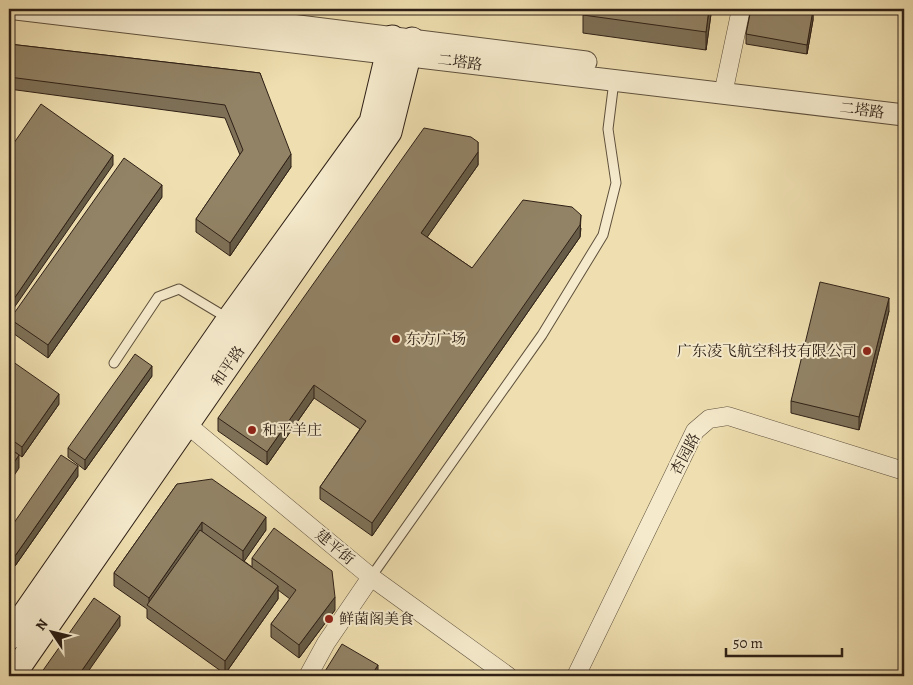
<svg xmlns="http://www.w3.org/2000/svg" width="913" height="685" font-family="Alegreya,'Noto Serif SC',serif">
<rect width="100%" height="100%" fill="#efdfb0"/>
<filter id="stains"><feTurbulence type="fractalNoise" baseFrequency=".004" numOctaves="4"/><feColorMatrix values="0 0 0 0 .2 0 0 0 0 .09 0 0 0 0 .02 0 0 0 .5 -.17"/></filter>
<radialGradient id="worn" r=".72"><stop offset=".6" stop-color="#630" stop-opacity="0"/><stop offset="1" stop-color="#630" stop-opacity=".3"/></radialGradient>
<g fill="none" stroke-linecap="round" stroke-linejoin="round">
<g stroke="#5e503c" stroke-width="11">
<path id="service" d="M114,363l44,-66 21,-8 50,30
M371,577l171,-242 61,-100 13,-52 -8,-54 6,-48"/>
</g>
<g stroke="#5e503c" stroke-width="19">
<path id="minor" d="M723,94l18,-85
M178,417l193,160 137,99
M308,676l18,-33 45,-66
M576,676l119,-245 14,-12 19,-3 176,55"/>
</g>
<g stroke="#5e503c" stroke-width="23">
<path id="tertiary" d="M16,9l888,106
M164,9l422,53"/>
</g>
<g stroke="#2e2016" stroke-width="27">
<path id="secondary" d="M9,637l220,-317 143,-198 20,-84
M12,676l377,-544 23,-92"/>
</g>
<use href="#service" stroke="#f5eacc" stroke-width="9"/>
<use href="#minor" stroke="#f5eacc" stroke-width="18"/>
<use href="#tertiary" stroke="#f5eacc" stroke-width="21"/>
<use href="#secondary" stroke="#f5eacc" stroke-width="25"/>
</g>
<path fill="#7e7158" stroke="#2e2016" d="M711,9v5l-5,36 -123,-17v-18z
M751,9h65l-3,6v5l-6,34 -61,-10v-10z
M9,44l251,29 31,94 -61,89 -34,-24v-13l44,-64 -15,-37 -216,-29z
M478,142v23l-51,72 45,31 109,-40 -1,9 -208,299 -52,-37v-12l40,-58 -46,-31 -47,67 -49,-34v-13z
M162,197l-114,161 -38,-27v-12z
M889,311l-30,119 -68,-17v-12z
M9,359l50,45 -37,53 -13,-9z
M152,376l-67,94 -17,-13v-9z
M78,476l-63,90 -6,-4v-32z
M177,484l89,46 -22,31 8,6v-9l83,52 -36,48 -28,-21v-13l19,-25 -12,-9v9l-53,75 -78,-56v-9l-33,-23v-13z"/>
<path fill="#665c47" stroke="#2e2016" d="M709,9h2v5l-5,36v-18z
M811,9h5l-3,6v5l-6,34v-9l4,-26z
M478,152v13l-57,81v-13z
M291,154v13l-61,89v-13z
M113,155v10l-104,150v-9z
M162,185v12l-114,161v-13z
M581,215l-1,22 -208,299v-13z
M889,298v13l-30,119v-13z
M152,366v10l-67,94v-10z
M314,385v13l-47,67v-13z
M59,394v10l-37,53v-10z
M19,455v13l-10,15v-13z
M78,466v10l-63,90v-10z
M266,517v13l-23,33v-12z
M202,522v13l-53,71v-8z
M278,586v13l-53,75v-13z
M335,597v13l-36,48v-13z
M120,616v10l-35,50h-7z
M378,665v11h-7z"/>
<path fill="#928366" stroke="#2e2016" d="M584,9h125l-3,23 -123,-17z
M751,9h55l7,1 -6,35 -61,-11z
M9,44l251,29 31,81 -61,89 -34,-24 47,-69 -18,-45 -216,-28z
M41,104l72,51 -104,151v-156z
M424,128l47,9 7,5v10l-57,81 51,35 51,-68 49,7 9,8 -1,10 -208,298 -52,-36 46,-66 -52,-36 -47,67 -49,-34z
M124,158l38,27 -114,160 -38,-26z
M820,282l69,16 -30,119 -68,-16z
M135,354l17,12 -67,94 -17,-12z
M9,359l50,35 -37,53 -13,-9z
M9,448l10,7 -10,15z
M61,455l17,11 -63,90 -6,-4v-22z
M212,479l54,38 -23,34 -41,-29 -53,76 -35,-25 63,-89z
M274,528l58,43 3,26 -36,48 -28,-21 25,-34 -44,-32z
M200,530l78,56 -53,75 -78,-56z
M94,598l26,18 -42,60h-39z
M342,644l36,21 -7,11h-49z"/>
<g fill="#8f2418" stroke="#f5eacc" stroke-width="2">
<circle cx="396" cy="339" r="5"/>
<circle cx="867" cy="351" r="5"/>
<circle cx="252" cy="430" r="5"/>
<circle cx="329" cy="619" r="5"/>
</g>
<g text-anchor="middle" stroke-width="4" stroke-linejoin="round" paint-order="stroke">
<g font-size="15" fill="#2e2016" stroke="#f5eacc">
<text transform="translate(460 62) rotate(7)" y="5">二塔路</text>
<text transform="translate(862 110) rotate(7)" y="5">二塔路</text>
<text transform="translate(228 366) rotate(-55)" y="5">和平路</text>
<text transform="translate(685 454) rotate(-62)" y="5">杏园路</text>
<text transform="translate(335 547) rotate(40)" y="5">建平街</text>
</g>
<g font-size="15" fill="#2e2016" stroke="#f5eacc" text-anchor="start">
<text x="406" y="344">东方广场</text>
<text x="857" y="356" text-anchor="end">广东凌飞航空科技有限公司</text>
<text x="262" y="435">和平羊庄</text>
<text x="339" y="624">鲜菌阁美食</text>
</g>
</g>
<rect width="913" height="685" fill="none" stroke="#efdfb0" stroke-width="30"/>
<rect x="10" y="10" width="893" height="665" fill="none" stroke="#2e2016" stroke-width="2.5"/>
<rect x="15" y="15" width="883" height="655" fill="none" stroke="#2e2016"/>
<g transform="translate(52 632) rotate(305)" stroke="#f5eacc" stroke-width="4" paint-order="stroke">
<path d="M0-4L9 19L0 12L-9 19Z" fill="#2e2016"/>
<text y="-8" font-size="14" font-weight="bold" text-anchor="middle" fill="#2e2016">N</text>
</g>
<path d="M726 648v8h116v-8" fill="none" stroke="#2e2016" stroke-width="2.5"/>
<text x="733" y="648" font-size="15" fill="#2e2016" stroke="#f5eacc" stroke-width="4" paint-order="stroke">50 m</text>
<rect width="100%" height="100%" filter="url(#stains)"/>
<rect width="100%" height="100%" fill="url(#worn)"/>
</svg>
